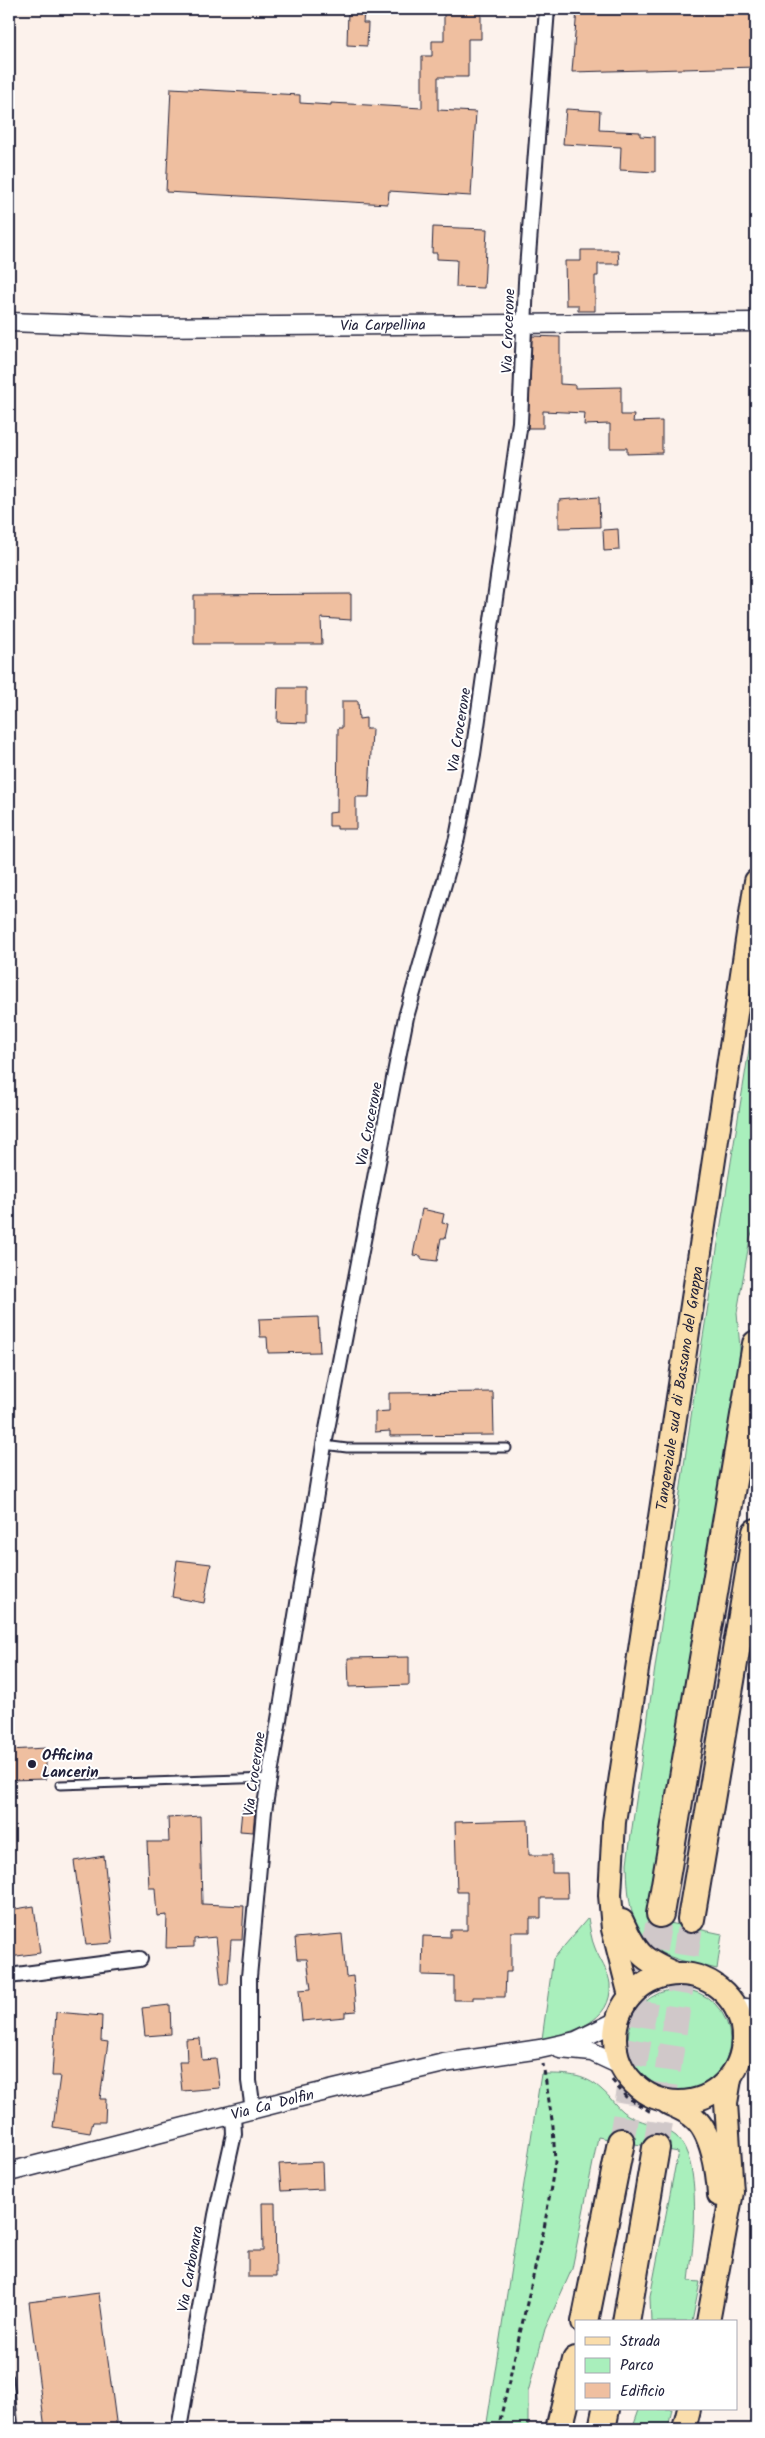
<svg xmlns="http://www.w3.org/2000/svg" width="765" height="2438" font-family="Kalam,sans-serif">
<rect width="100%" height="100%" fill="#fcf2ec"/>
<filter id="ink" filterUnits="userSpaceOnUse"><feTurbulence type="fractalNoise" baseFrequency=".02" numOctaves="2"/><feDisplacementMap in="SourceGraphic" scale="10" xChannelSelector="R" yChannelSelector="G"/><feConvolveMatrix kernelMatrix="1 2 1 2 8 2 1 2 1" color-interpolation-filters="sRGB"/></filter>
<g filter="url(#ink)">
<path fill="#a9efbc" stroke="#66887c" d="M756,1006v218l-6,14 -13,75 4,47 -95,558 76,16 -5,35c-16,-4 -34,-7 -49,-13 -39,-16 -40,-58 -41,-93l71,-495z
M588,1918c2,10 3,21 7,30 4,11 14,24 15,36 3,38 -39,49 -68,55l11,-80z
M628 2040a51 51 0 1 1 102 0a51 51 0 1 1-102 0Z
M541,2074c23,0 43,-1 61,16 8,6 13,16 21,22 15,11 38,12 53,24 28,25 17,111 13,145l11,1 -8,40h-41l-1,-25 28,-145 -80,-15 -26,132 -27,60 -17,63v37h-42z
M639,2409h33l-4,20h-36z"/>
<path fill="#efbfa0" stroke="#22223b" d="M444,9h37v30h-13v38h-30v33l38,2 -5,84 -82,-5 -1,13 -222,-12 5,-104 129,7v8l31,2v-2l91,5v-52h10v-15h12z
M577,9h179v58l-184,5z
M348,11l16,1 -1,11h5l-1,23 -20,-1z
M566,109l34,2 -1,19 41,2v4l15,1v35l-35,-2 1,-23 -58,-3z
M433,227l54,2 -3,59 -28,-1 1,-27 -20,-1v-6h-5z
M581,250h37l1,14h-21v12h-3v35h-17v-6h-12l-1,-44h16z
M532,336l28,1v47l15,1v3l46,-1v28h13l-1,7 29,-1v32l-35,1v-6h-17v-24l-26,1 1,-12 -42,-2v17h-15z
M599,497l1,30 -41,1v-28z
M618,529l1,21 -15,1 -1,-21z
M351,594v26l-30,-2 1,26h-128v-49z
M278,688h28v35l-29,-1z
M342,701h16l1,18 7,-1v11h6l-3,68h-13v32h-19v-3h-8v-13l8,-1 1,-84h4z
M422,1209l22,5 -2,9 6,1 -3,14h-4l-4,23 -16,-2v-3l-8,-1z
M318,1317l2,35 -52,1 -1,-16h-7l-1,-18z
M493,1392l1,43 -104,1v-5l-15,1v-20l14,-1v-18z
M177,1560l34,4 -7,39 -32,-6z
M409,1657v28l-60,2 -1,-29z
M46,1748v31l-37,1v-30z
M242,1810h13l-2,22 -13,-1z
M200,1816l2,88 42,2 -2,34h-11l-3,44h-7l-5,-47 -22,2v8l-28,1 1,-33 -10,1 -2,-28h-6l-2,-46h22l-1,-24z
M528,1820l1,35h23v18h15l1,25h-27v20h-11v14h-19v40h-5l-1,25h-32v3h-19v-24l-32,-1 1,-39 27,1v-7h17v-38h-10l-2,-70z
M104,1856l9,87 -27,2 -12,-84z
M34,1906l6,47 -31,4v-47z
M342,1934l4,43 7,-1 3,35 -11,1v5l-43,4 -3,-31 12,-1 -4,-30h-10l-2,-21z
M170,2005l1,29 -26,2 -3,-28z
M56,2012l46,4 -1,25 7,1 -8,57h6l-1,23h-12l-3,11 -37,-6 7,-51h-8z
M200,2038l2,22 14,-1 4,29 -38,3 -3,-29h8l-1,-23z
M322,2162l1,27 -42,2 -2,-27z
M262,2203h13l1,74h-28v-26h15z
M99,2293l18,136h-72l-16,-127z"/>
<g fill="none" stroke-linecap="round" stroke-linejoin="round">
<path stroke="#d0c8c9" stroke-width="26" stroke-dasharray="26 13" stroke-linecap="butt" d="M621,2142l39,-228
M656,2148l35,-229"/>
<g stroke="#22223b" stroke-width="11">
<path id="service" d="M324,1445l23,3h160
M60,1785l210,-7
M9,2378l5,51"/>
</g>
<g stroke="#22223b" stroke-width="18">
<path id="minor" d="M9,1976l131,-17
M253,2110l-4,-29v-104l15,-166 60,-366 72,-377 10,-51 51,-179 16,-84 47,-332 6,-140 21,-273
M179,2429l37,-214 18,-81 -1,-18"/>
</g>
<g stroke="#22223b" stroke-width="21">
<g id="tertiary">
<path id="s1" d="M9,322l139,5 608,-5"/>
<path d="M736,2007l20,2"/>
<path d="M560,2049l32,3 28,13"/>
<path d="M739,2061l17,-20"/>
<path id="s2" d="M9,2172l292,-75 143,-34 96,-14 36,-8 41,-20"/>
</g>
</g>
<g stroke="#22223b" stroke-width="26">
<g id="primary">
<path d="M622,1921c15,33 20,39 54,53"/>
<circle cx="679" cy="2038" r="64"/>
<path id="s3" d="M630,1996l-17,-67 -3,-34 4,-73 142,-941"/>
<path d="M668,2103c8,4 17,7 24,13 20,14 26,57 27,79"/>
<path d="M708,2322l24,-130 -6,-89 4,-24"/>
<path d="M684,2429l5,-20"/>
</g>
</g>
<g stroke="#22223b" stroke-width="30">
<path id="motorway" d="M660,1914l96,-570
M691,1919l65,-387
M585,2322l36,-180
M626,2322l30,-174
M559,2429l17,-69
M602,2429l4,-20"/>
</g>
<path stroke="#22223b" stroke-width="3" stroke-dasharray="5 4" stroke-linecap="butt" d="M612,2080l14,17 25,15
M498,2429l46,-200 11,-67 -2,-36 -10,-62"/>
<use href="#service" stroke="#fff" stroke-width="7"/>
<use href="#minor" stroke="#fff" stroke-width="14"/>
<use href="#tertiary" stroke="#fff" stroke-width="18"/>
<use href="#primary" stroke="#faddab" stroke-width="22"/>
<use href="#motorway" stroke="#faddab" stroke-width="26"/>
</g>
</g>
<circle fill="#22223b" stroke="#fff" stroke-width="2" cx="32" cy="1764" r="5"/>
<g text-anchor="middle" stroke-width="4" stroke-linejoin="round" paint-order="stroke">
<g font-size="15" fill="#22223b" stroke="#fff">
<text dy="5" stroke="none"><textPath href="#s1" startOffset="374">Via Carpellina</textPath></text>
<text transform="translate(508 331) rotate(-88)" y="5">Via Crocerone</text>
<text transform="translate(459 730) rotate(-81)" y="5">Via Crocerone</text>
<text transform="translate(369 1124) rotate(-79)" y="5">Via Crocerone</text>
<text dy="5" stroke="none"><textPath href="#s3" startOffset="615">Tangenziale sud di Bassano del Grappa</textPath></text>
<text transform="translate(254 1774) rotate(-82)" y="5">Via Crocerone</text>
<text dy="5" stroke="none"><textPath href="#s2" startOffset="272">Via Ca' Dolfin</textPath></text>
<text transform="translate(190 2269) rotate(-80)" y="5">Via Carbonara</text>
</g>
<g font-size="15" font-weight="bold" fill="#22223b" stroke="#fff" text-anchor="start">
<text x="42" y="1760">Officina<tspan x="42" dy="17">Lancerin</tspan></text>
</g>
</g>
<rect width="765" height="2438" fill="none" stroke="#fff" stroke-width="30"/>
<rect x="15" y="15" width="735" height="2408" fill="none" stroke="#22223b" stroke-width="2" filter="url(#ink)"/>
<rect x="575" y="2320" width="162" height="90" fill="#ffffff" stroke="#a7a7b1"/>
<rect x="585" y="2337" width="25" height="8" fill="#faddab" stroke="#a7a7b1"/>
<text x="620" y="2346" font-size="15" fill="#22223b">Strada</text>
<rect x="585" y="2358" width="25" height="15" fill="#a9efbc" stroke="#a7a7b1"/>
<text x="620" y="2370" font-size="15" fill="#22223b">Parco</text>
<rect x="585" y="2383" width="25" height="15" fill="#efbfa0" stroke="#a7a7b1"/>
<text x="620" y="2396" font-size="15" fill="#22223b">Edificio</text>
</svg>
